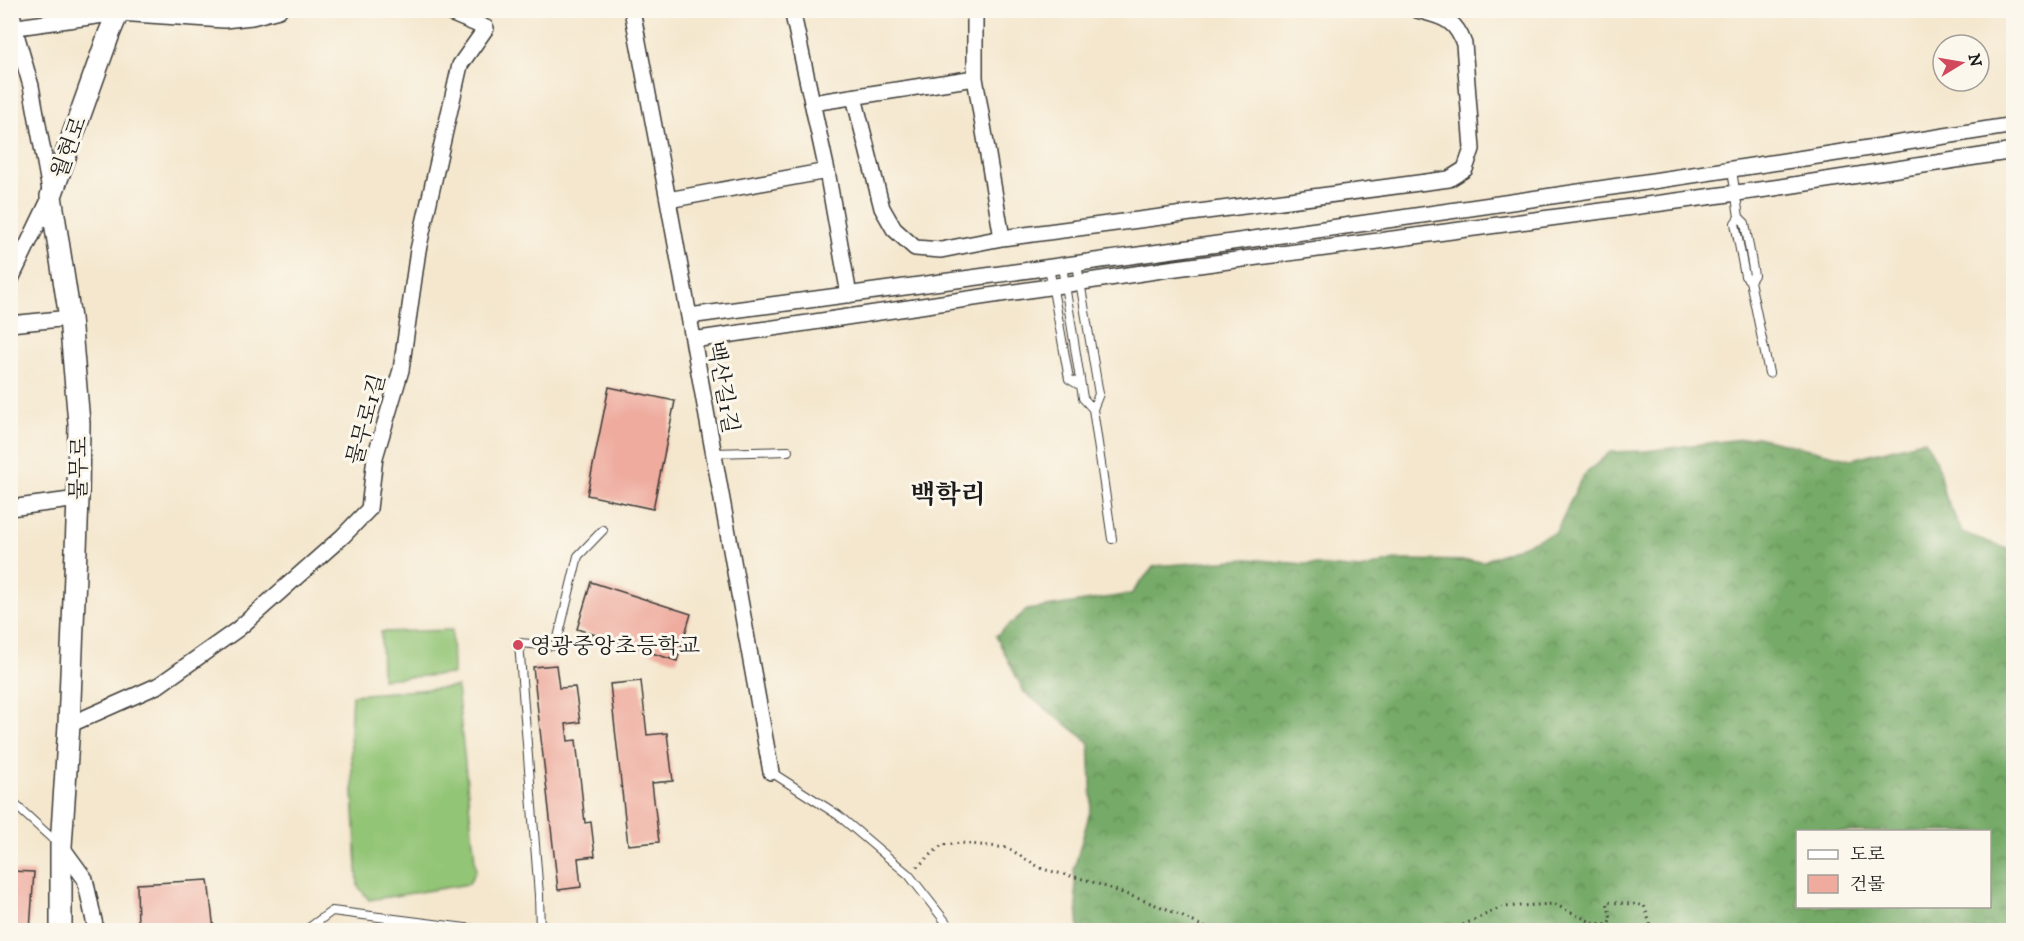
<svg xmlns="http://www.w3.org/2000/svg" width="2024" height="941" font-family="'IM FELL DW Pica','Noto Serif KR',serif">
<defs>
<pattern id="forest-crowns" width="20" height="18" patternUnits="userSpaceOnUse" patternTransform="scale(1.5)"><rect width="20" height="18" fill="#76aa67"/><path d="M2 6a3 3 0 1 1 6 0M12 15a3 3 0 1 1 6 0" fill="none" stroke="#608a54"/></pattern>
</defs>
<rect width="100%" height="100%" fill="#fbf7ec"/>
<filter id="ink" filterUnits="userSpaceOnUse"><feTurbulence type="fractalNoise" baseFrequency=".0167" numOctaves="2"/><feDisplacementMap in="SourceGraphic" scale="12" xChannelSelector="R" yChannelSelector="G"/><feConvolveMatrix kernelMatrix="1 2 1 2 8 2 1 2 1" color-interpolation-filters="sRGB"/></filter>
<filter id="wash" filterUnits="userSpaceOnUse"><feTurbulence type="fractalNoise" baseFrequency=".008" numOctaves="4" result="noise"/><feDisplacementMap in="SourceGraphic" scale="24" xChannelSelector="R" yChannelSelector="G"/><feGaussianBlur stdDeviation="1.35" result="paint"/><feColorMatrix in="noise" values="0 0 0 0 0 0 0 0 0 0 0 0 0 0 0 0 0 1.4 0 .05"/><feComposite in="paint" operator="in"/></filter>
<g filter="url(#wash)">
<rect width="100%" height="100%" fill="#f4e7ce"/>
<path fill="url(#forest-crowns)" stroke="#496342" stroke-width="1.5" fill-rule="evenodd" d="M1757,437l95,22 73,-19 12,22 7,31 18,39 51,19v379h-934l-5,-61 18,-65 -3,-62 -65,-50 -28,-56 31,-26 104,-16 23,-28 94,-7 112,10 35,-9 89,1 72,-29 26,-55 28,-25 36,-1zM1798,832h192v74h-192z"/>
<path fill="#93c576" stroke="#587049" stroke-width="1.5" d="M452,630l1,44 -71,5 -1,-47z
M457,687l19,183 -7,14 -100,16 -11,-14 -8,-153 2,-38z"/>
<g id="blocks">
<path fill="#eeab9e" d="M609,387l66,14 -22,108 -66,-14z
M591,582l100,32 -14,47 -100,-32z
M556,665l3,23 16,-1 5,35 -14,2 2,17 8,-1 9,83 6,-1 4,34 -17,2 3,29 -23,3 -25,-223z
M641,681l6,54 20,-2 6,48 -21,2 7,59 -31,3 -18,-161z
M10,871l24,1 -4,58h-20z
M208,880l6,50h-76l-1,-46z"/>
</g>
</g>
<g filter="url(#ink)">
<use href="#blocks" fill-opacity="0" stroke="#3c3a37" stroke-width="1.5"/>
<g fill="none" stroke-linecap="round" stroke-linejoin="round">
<g stroke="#3c3a37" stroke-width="10">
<path id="service" d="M1732,170l7,47 -4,6 10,53 5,5 19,92
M1739,217l6,6 9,52 -4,6
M1077,264l22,130 -6,15 19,130
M1062,266l21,132 10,11
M1049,267l20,112 12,7
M713,453l75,-2
M771,772l67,43 71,60 43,55
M10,800l47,43
M306,930l26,-19 149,19
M540,930l-1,-35 -20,-252 37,3 22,-90 25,-26"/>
</g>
<g stroke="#3c3a37" stroke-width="18">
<path id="minor" d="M632,10l36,190 103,572
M792,10l35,161 22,124
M10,28l108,-15 106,7 28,-3 27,-7
M975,78l27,160
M854,97l28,111 12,21 21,19 26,2 61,-12 447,-59 16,-10 7,-20 -8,-105c-9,-26 -22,-27 -47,-34
M812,103l163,-25v-68
M668,200l159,-29
M10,281l41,-85 -20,-110 -17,-59 -2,-17
M689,316c442,-59 884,-120 1325,-191
M10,324l60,-6
M693,340l476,-71 605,-81 240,-37
M10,508l68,-9
M69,725l90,-40 79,-56 105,-93 26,-27 6,-52 26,-87 17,-120 42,-185 26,-37 -43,-18
M61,846l24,33 11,51"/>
</g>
<g stroke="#3c3a37" stroke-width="24">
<path id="secondary" d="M61,930v-84l8,-121 9,-226 1,-76 -9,-105 -19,-122 58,-162 10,-24"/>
</g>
<path stroke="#3c3a37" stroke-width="3" stroke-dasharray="1.5 4.5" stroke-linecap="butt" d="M917,867l25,-22 19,-2 47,5 34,21 45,11 80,29 43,21
M1452,930l50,-23 52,-3 37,18 17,3 3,-6 -4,-17 37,3 8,25"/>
<use href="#service" stroke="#fff" stroke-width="8"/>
<use href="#minor" stroke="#fff" stroke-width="15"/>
<use href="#secondary" stroke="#fff" stroke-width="21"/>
</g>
</g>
<circle fill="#d1495b" stroke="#fbf7ec" stroke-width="2" cx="518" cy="645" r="6"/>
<g text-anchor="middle" stroke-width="6" stroke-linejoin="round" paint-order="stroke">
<g font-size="22" fill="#1c1c1c" stroke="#fbf7ec">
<text transform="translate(68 147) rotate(-70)" y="8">월현로</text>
<text transform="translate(724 387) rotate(80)" y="8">백산길1길</text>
<text transform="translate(365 419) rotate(-75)" y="8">물무로1길</text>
<text transform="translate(78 468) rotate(-89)" y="8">물무로</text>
</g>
<g font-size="22" fill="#1c1c1c" stroke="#fbf7ec" text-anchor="start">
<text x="530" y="653">영광중앙초등학교</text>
</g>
<g font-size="26" font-weight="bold" fill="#1c1c1c" stroke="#fbf7ec">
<text x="948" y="503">백학리</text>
</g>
</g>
<rect width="2024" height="941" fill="none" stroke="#fbf7ec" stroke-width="36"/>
<rect x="1796" y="830" width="195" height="78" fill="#fbf7ec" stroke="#a29f99" stroke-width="1.5"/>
<rect x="1808" y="850" width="30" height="9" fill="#ffffff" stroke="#a29f99" stroke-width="1.5"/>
<text x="1850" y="860" font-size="18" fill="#1c1c1c">도로</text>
<rect x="1808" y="875" width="30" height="18" fill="#eeab9e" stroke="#a29f99" stroke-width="1.5"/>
<text x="1850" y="890" font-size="18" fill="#1c1c1c">건물</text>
<g transform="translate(1961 63) rotate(79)"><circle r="28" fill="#fbf7ec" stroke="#a29f99" stroke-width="1.5"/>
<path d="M0-4.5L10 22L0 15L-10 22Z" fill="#d1495b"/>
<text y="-9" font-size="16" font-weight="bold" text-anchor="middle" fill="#1c1c1c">N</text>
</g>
</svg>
